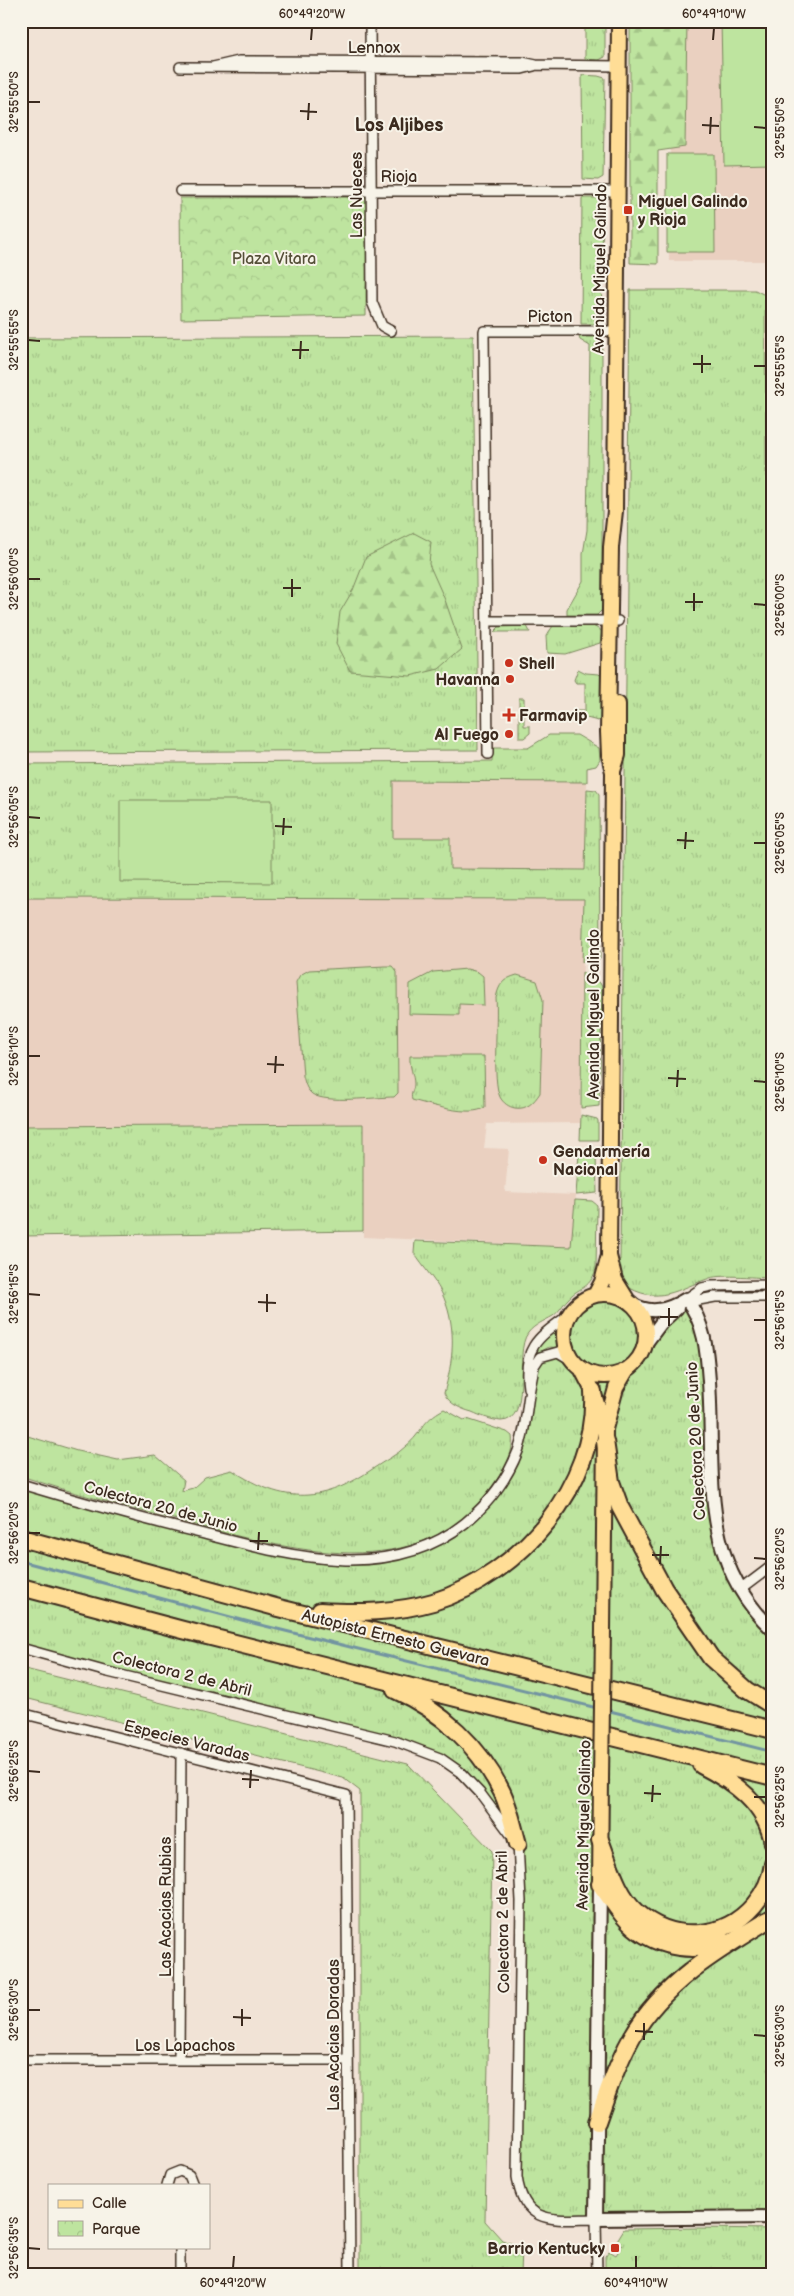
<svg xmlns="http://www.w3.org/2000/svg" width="794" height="2296" font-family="'Balsamiq Sans',sans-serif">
<defs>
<pattern id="grass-tufts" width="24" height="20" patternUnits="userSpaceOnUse" patternTransform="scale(1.25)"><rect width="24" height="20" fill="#bee49f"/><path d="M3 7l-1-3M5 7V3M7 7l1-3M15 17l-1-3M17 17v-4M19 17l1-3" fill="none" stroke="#a4c488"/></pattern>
<pattern id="forest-firs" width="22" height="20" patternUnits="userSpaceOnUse" patternTransform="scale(1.25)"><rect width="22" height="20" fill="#bee49f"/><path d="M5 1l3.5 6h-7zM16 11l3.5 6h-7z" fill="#a4c488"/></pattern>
<pattern id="park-crowns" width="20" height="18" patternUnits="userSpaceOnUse" patternTransform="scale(1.25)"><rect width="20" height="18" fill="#bee49f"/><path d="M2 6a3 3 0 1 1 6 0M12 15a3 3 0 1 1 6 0" fill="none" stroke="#a4c488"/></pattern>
</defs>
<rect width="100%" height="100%" fill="#f1e3d6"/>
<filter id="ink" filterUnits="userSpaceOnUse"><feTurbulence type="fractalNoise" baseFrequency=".02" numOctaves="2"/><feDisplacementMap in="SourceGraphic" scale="10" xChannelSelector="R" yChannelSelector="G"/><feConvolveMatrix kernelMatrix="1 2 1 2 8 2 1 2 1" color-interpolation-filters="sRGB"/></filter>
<g filter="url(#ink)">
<path fill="#ead0c0" d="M671,21h102v456h-7l-2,-216h-95z
M393,781l194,1 -2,88 -135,-1 -57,-31z
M21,898l563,1 -4,224 -93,1 -3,24 25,1 -4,43 71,3 -5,52 -208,-10v-113l-342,2z"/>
<path fill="url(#grass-tufts)" stroke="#7c875e" d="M585,21h20v36l-6,3 -14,-1z
M582,75l16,1 7,2 -2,99 -5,3 -15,-1z
M582,198h16l5,4 -2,119 -4,3h-16z
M630,290h125l10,5 1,181 7,1v801c-14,0 -51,-4 -63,0 -33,11 -52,29 -87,6l-6,-24h3z
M473,336l5,414 -457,2v-414z
M579,337h19l4,8v265l-5,5h-30v-6l16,-28v-27l4,-24 3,-184 -10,-6z
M591,625l11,6 -2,12 -35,11 -18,-1 -1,-17 7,-10z
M527,626l3,6h-36l5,-5z
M578,669l8,4 13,1 3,3 -1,41 -3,3 -23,-6 1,-4h9v-28h-9l-2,-3z
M519,698h5v28h6v7l-6,5h-5z
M549,735h28l22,13 1,12 -4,6 -9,2v14l-194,-1v57h57v31l135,1 2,-81 9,1 3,4 1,165 -4,3h-14l2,-63 -563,-1v-134l471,-3v-13h36z
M385,966h7l5,6 1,121 -4,4c-18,0 -68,7 -82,-3 -6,-5 -7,-11 -9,-18l-7,-94 4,-7 9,-5z
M467,969l11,3 5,4 1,29 -25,-1v11l-50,-1 1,-30 23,-12z
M582,972l18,11 2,4 -3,119 -18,2z
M517,975l20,6 6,19 -3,93c-6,9 -13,17 -25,15 -6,-1 -12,-5 -15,-11 -8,-16 -2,-77 -4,-99 3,-14 7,-19 21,-23z
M410,1056h74l1,51c-13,11 -58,-3 -73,-7 -2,-7 2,-10 2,-16 0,-8 -5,-18 -4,-28z
M581,1115l16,4 1,2v19h-18z
M363,1124v107l-342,5v-110z
M593,1152l3,3 1,38 -21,2 3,-42z
M575,1200l17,1 5,4 -1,64c-7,22 -17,17 -28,30 -6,6 -8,12 -15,17 -9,5 -19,9 -25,17 -15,19 5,88 -27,88 -10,-1 -20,-5 -29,-9 -11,-3 -23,-8 -28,-19 9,-31 13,-63 0,-95 -6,-15 -21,-31 -30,-45l1,-12 156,6z
M572 1335a33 33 0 1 1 66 0a33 33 0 1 1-66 0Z
M681,1305l16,10 29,245 47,70v587h-233l-21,-27 -1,-346 -58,-71 -40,-24 -399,-101v-164l216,59 106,17 69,-8 66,-40 41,-61 21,-94 18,-5 34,22 23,1 20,-12 11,-20z
M558,1331l4,17 -13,-1 -16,9c6,-12 11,-22 25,-25z
M444,1409l20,11 3,-1 40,13 5,4c3,22 -15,43 -27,60 -74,93 -211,50 -308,24 -52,-13 -104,-27 -156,-44v-42l56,17 41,9 37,-5 29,25 -2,11 11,-3 12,-11 27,-7c53,35 91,33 142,-2 10,-7 23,-13 32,-22 17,-14 15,-25 38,-37z
M21,1668l387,96 84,87 -7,370 17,19 20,7 -1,28h-161v-484l-17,-13 -322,-81z
M697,2228l76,1v46h-168v-19l4,-5 7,4 6,-9 -6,-4 8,-13z"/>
<path fill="url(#forest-firs)" stroke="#7c875e" d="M630,21h57l-2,126 -27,4v113l-28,-1z
M414,533l17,9 -2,22 16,36 17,49 -23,20 -29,7 -60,-5 -14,-27 4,-32 13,-22 13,-33z"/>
<path fill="url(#park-crowns)" stroke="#7c875e" d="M362,197l5,1 -1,118 -185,3 -1,-121z"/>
<path fill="#bee49f" stroke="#7c875e" d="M721,21h52v143l-49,1z
M667,154h47l1,98h-48z
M120,800h152v83l-152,-1z"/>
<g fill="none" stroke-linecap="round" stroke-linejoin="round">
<path stroke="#7294a1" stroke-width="3" d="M21,1561l232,62 344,85
M606,1710l167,42"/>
<g stroke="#3b2a1e" stroke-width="12">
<path id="street" d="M370,21l2,281 10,24 9,5
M180,67l342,2 12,-3
M213,67l26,-6 283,1 14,3 82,1
M180,191h437
M487,621h131
M488,754l-4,-423h131
M686,1299l16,-11 9,-2 62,-1
M688,1302l27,-5h58
M528,1388c-6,-42 11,-51 42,-74
M21,1484c60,18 121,35 183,50 85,22 185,50 261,-11 23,-19 42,-43 53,-72 7,-18 8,-37 11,-56 1,-9 4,-19 5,-29l6,-9 18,-5 15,9
M740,1590l33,-25
M21,1648l83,23 291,70 45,17 20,14 20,21 38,51 3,57 -4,276c7,50 39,42 79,42l1,56
M21,1713l325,82 4,480
M21,2060h327
M179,2060l2,-307
M167,2185l3,-10 10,-4 9,4 4,10
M180,2275v-28"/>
</g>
<g stroke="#3b2a1e" stroke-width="16">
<path id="secondary" d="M632,1304c19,11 36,6 54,-5 19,23 21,54 23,82 6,93 -11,178 64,249
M646,1343l15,-20 16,-15
M600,1884l-4,335 177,-2"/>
</g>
<g stroke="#3b2a1e" stroke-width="18">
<path id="primary" d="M619,21l-4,490 -4,36 -3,185 1,23 4,17 -4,484 6,24 13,21
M613,771l5,-16v-51
M564 1335a41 41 0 1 1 82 0a41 41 0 1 1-82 0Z
M595,1295l7,-13 6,-23
M581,1368l12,23 12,39 -2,200
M605,1429l11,-41 10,-17
M600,1884l1,-105"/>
</g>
<g stroke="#3b2a1e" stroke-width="20">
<path id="highway" d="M605,1441l6,41 9,25 44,82 47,69 36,32 26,16
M21,1538l258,70 494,122
M21,1587l162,43 590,147
M320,1611c38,2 75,2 113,-9 87,-27 165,-117 160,-211
M395,1690c46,20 85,57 107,102 8,17 11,35 16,52
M701,1765c33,17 65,39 72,78
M600,1840c10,25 17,54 37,72 35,30 86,29 117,-7 10,-12 17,-25 19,-41
M600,1884c11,14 20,31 34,43 26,22 61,26 92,15
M597,2122c10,-29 20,-58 35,-85 31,-55 88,-88 141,-120"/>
</g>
<use href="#street" stroke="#f7f3e8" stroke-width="9"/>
<use href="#secondary" stroke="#f7f3e8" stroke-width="12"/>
<use href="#primary" stroke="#ffdd96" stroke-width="14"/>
<use href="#highway" stroke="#ffdd96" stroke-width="16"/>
<g stroke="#3b2a1e" stroke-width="18" stroke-linecap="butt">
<path id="primary-bridge" d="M601,1779l2,-149"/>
</g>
<use href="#primary-bridge" stroke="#ffdd96" stroke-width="14"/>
</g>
</g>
<path fill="none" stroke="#3b2a1e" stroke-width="2" d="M311,40l1,-12M713,40l1,-12M28,102h12M300,111l17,1M308,120l1,-17M702,125l17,1M754,127l12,1M710,134l1,-17M28,340l12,1M292,350h17M300,359l1,-18M693,364h18M754,366h12M702,373v-18M28,579h12M283,588h18M292,597v-18M685,602h18M754,604l12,1M694,611v-18M28,817l12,1M275,826l17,1M283,835l1,-17M677,840l17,1M754,843h12M685,849l1,-17M28,1056h12M267,1064l17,1M275,1073l1,-17M668,1078l18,1M754,1081l12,1M677,1087l1,-17M28,1294l12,1M258,1302l18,1M267,1312v-18M660,1317h18M754,1320h12M669,1326v-18M28,1533h12M250,1541h18M258,1550l1,-18M652,1555h17M754,1558l12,1M660,1564l1,-18M28,1771l12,1M242,1779l17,1M250,1788l1,-18M644,1793l17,1M754,1797h12M652,1802l1,-17M28,2010h12M233,2017l18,1M242,2026v-17M635,2031l18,1M754,2035l12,1M644,2040v-17M28,2248l12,1M233,2268l1,-12M636,2268v-12"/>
<g fill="#c8321e" stroke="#f7f3e8" stroke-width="2">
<rect x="623" y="205" width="10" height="10" rx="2.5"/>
<circle cx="509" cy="663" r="5"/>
<circle cx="510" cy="679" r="5"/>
<path d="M506.5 707.5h5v5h5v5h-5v5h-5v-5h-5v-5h5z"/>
<circle cx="509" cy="734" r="5"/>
<circle cx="543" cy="1160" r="5"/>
<rect x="610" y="2243" width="10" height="10" rx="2.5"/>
</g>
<g text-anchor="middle" stroke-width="4" stroke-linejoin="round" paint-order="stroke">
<g font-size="16" fill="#3b2a1e" stroke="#f7f3e8">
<text x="374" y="53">Lennox</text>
<text x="399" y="182">Rioja</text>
<text transform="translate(356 195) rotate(-90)" y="6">Las Nueces</text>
<text transform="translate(599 269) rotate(-89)" y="6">Avenida Miguel Galindo</text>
<text x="550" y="322">Picton</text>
<text transform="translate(593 1014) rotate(-90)" y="6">Avenida Miguel Galindo</text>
<text transform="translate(695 1441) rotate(-93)" y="6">Colectora 20 de Junio</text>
<text transform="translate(161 1506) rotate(15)" y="6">Colectora 20 de Junio</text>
<text transform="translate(396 1637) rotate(14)" y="6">Autopista Ernesto Guevara</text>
<text transform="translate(182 1673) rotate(14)" y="6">Colectora 2 de Abril</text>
<text transform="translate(187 1740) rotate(14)" y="6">Especies Varadas</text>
<text transform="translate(583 1825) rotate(-89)" y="6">Avenida Miguel Galindo</text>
<text transform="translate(165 1907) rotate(-90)" y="6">Las Acacias Rubias</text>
<text transform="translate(502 1922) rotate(-91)" y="6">Colectora 2 de Abril</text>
<text transform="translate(333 2035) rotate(-90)" y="6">Las Acacias Doradas</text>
<text x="185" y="2051">Los Lapachos</text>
</g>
<g font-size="16" font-weight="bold" fill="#3b2a1e" stroke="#f7f3e8" text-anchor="start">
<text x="638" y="207">Miguel Galindo<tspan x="638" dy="18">y Rioja</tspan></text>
<text x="519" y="669">Shell</text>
<text x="500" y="685" text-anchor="end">Havanna</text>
<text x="519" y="721">Farmavip</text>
<text x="499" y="740" text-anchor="end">Al Fuego</text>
<text x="553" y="1157">Gendarmería<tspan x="553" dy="18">Nacional</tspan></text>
<text x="605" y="2254" text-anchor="end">Barrio Kentucky</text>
</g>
<g font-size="16" fill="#554f38" stroke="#f7f3e8">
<text x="274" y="264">Plaza Vitara</text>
</g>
<g font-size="18" font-weight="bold" fill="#3b2a1e" stroke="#f7f3e8">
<text x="399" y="131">Los Aljibes</text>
</g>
</g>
<rect width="794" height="2296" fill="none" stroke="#f7f3e8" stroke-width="55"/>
<rect x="48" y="2184" width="162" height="65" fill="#f7f3e8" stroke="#aca397"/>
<rect x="58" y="2200" width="25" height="8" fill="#ffdd96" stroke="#aca397"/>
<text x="92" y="2208" font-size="15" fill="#3b2a1e">Calle</text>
<rect x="58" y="2221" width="25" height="15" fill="url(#park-crowns)" stroke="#aca397"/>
<text x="92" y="2234" font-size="15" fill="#3b2a1e">Parque</text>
<rect x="28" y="28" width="738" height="2240" fill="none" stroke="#3b2a1e" stroke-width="2"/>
<g font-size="12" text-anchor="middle" fill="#3b2a1e">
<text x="312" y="18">60°49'20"W</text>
<text x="714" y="18">60°49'10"W</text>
<text transform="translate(14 102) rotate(-90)" y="4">32°55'50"S</text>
<text transform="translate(780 128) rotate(-90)" y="4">32°55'50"S</text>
<text transform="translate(14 340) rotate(-90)" y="4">32°55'55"S</text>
<text transform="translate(780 366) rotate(-90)" y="4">32°55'55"S</text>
<text transform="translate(14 579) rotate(-90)" y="4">32°56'00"S</text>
<text transform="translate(780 605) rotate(-90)" y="4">32°56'00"S</text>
<text transform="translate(14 817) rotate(-90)" y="4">32°56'05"S</text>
<text transform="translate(780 843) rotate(-90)" y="4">32°56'05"S</text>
<text transform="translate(14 1056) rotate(-90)" y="4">32°56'10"S</text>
<text transform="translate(780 1082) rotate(-90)" y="4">32°56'10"S</text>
<text transform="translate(14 1294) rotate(-90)" y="4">32°56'15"S</text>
<text transform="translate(780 1320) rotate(-90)" y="4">32°56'15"S</text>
<text transform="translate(14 1533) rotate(-90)" y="4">32°56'20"S</text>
<text transform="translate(780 1559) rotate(-90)" y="4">32°56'20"S</text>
<text transform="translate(14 1771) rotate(-90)" y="4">32°56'25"S</text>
<text transform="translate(780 1797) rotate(-90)" y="4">32°56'25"S</text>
<text transform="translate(14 2010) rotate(-90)" y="4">32°56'30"S</text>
<text transform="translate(780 2036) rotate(-90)" y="4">32°56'30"S</text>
<text transform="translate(14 2248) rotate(-90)" y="4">32°56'35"S</text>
<text x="233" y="2287">60°49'20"W</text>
<text x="636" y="2287">60°49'10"W</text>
</g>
</svg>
